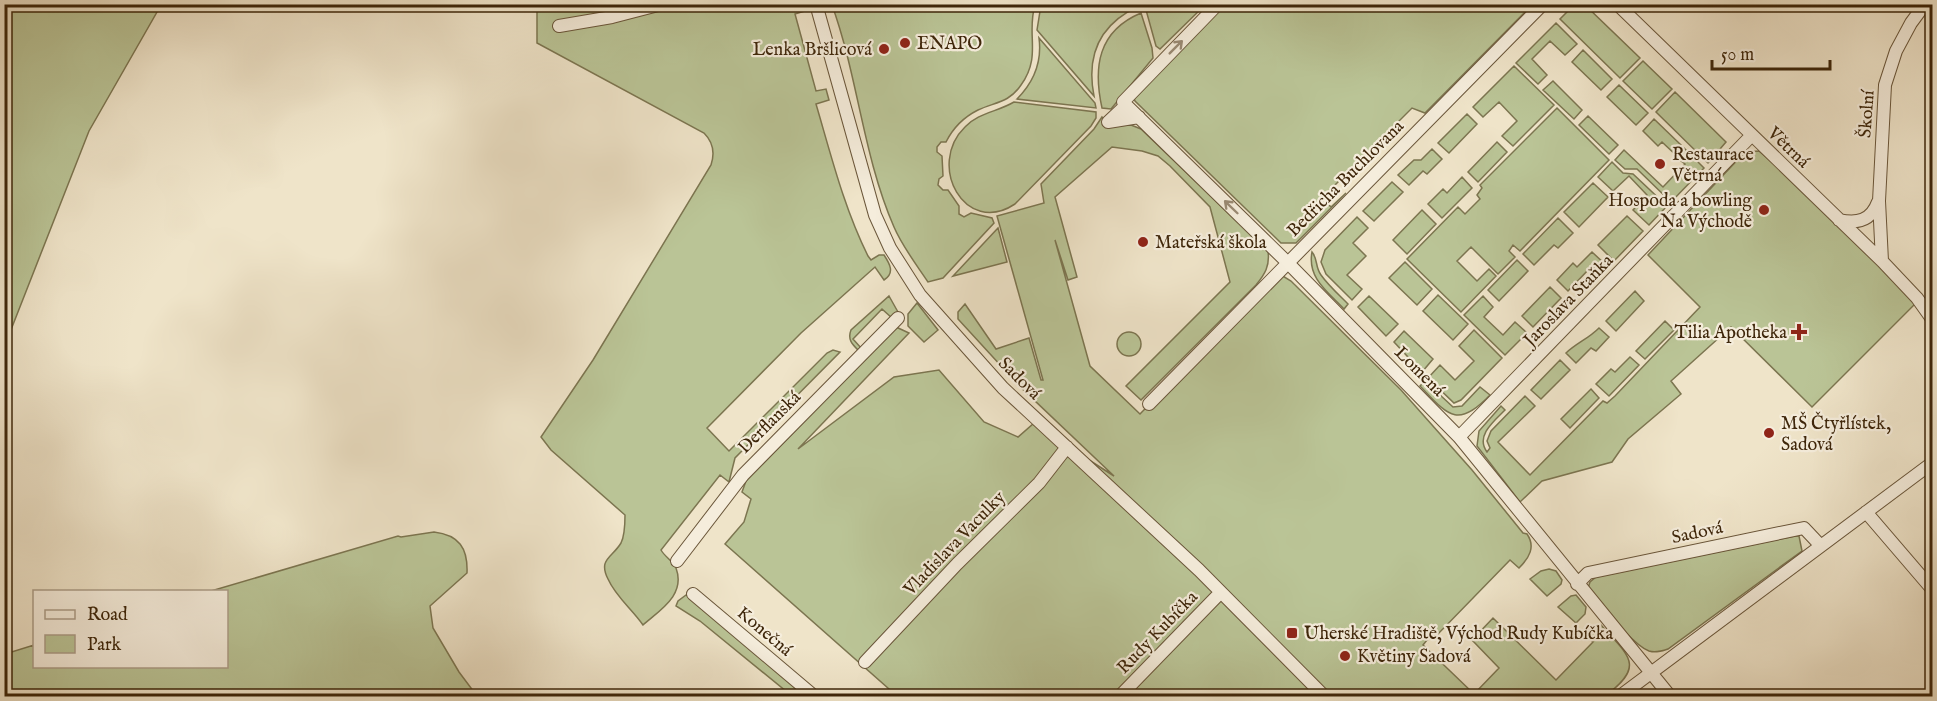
<svg xmlns="http://www.w3.org/2000/svg" width="1937" height="701" font-family="'IM FELL English',serif">
<rect width="100%" height="100%" fill="#efe4c9"/>
<filter id="stains"><feTurbulence type="fractalNoise" baseFrequency=".00333" numOctaves="4"/><feColorMatrix values="0 0 0 0 .2 0 0 0 0 .09 0 0 0 0 .02 0 0 0 .5 -.17"/></filter>
<radialGradient id="worn" r=".72"><stop offset=".6" stop-color="#630" stop-opacity="0"/><stop offset="1" stop-color="#630" stop-opacity=".3"/></radialGradient>
<path fill="#bac496" stroke="#7c7550" stroke-width="1.5" d="M5,4l156,1 -72,126 -84,214z
M1138,4l1,2c-39,18 -53,49 -45,90l-57,-66 4,-25z
M1158,4h47v1l-45,44 -4,-3 -10,-36z
M537,5h270l1,5 -13,4 21,77 10,-2 3,11 -13,4c15,51 28,104 52,152l3,4 8,-5h5c6,9 11,18 0,25l-9,-13 -74,66 -94,95 22,23 98,-98 6,-3 7,2 -105,106 -6,24 -9,-7 -59,75c4,7 12,11 15,18 10,27 -16,42 -33,57 -11,-16 -27,-28 -35,-46 -10,-20 4,-21 13,-36 4,-8 4,-19 4,-28l-74,-65 -10,-13 52,-77 118,-195c4,-12 2,-23 -7,-32l-167,-90z
M832,5h203c-9,29 7,51 -14,80 -12,18 -26,17 -43,25 -14,7 -25,18 -32,32h-5l-4,5v5l5,4 1,20 -4,3 -1,6 5,5h5l11,16v8l5,3 7,-4 21,5 2,5 -51,55 -15,4c-12,-18 -26,-36 -34,-55 -31,-71 -36,-150 -62,-222z
M1220,5h312l-107,108 -13,-5 -90,90 9,9 15,-14 -50,50h-15l-146,-142 -3,-8z
M1574,5h11l55,53 -20,20 -60,-59z
M1141,13l11,35 1,10 -42,51 -9,-1c-9,-41 -4,-77 39,-95z
M1556,23l21,21 -12,11 -15,-14 -18,18 15,16 -9,9 -22,-21z
M1039,38l56,65 1,5 -79,-9c17,-17 25,-38 22,-61z
M1583,50l29,29 -11,11 -29,-28z
M1643,61l29,28 -20,20 -29,-28z
M1514,66l40,39 -41,41 -11,-10 15,-15 -18,-19 -16,15 -10,-10z
M1553,81l29,29 -8,9 -31,-29z
M1619,85l29,28 -12,12 -29,-28z
M1675,92l51,50 -18,21 -52,-51z
M1014,102l82,10v6l-5,8 -76,78c-50,33 -89,-39 -50,-77 13,-14 32,-15 49,-25z
M1557,108l52,52 -89,91 -7,-6 -4,6 6,6 -17,17 -27,-27 -14,14 20,20 12,-12 7,7 -35,36 -54,-53 51,-52 7,7 15,-15 -3,-4 5,-7 -2,-3z
M1467,114l10,10 -28,29 -11,-10z
M1588,116l30,29 -9,9 -30,-29z
M1102,117l10,9 19,-1 10,4 127,122c2,15 -3,23 -12,34l-115,115 -15,-14 104,-104 -20,-75 -40,-41 -12,-10 -16,-5 -30,-4 -57,50 22,80 -9,3 -13,-40 35,126 50,48 138,-141 13,8 110,109 71,80 51,63 4,1c9,13 2,24 -8,34l-9,-8 -72,74 -11,6 -4,5 51,49 25,-26 -27,-28 21,-22 63,62 37,-38 -8,-9 11,-8h5c28,31 45,41 4,71h-708l-172,-152 19,-22 7,-23 -9,-7 4,-11 150,-154 13,6 -111,116 96,-72 45,-7 45,52 34,15 15,-13 81,52 -101,-96h1l-56,-61v-7l7,-8 31,45 33,-11 12,42h2l-46,-164 47,-13 -3,-19 53,-55z
M1654,119l27,26 -2,13 -17,-16 -4,4 -15,-15z
M1497,142l10,10 -29,30 -10,-10z
M1684,148l20,20 -33,34 -34,-33h-12l-10,-9 9,-10 39,37 22,-23 -4,-3z
M1432,149l10,10 -15,15 -4,-3 -14,14 -11,-10 16,-15h7z
M1759,151l143,125 16,25 -106,106 -81,-80 -60,54 10,13 -53,45 -16,23 -70,19 -22,21 -43,-56 2,-15 22,-25 4,4c-11,11 -30,26 -18,42l3,-4 -3,-7 4,-10 34,-35 10,10 -37,36 32,33 73,-74 4,2 8,-7 85,-89 -52,-52 97,-103z
M1612,162l11,11 10,1 34,32 -18,19 -16,-15 14,-15 -18,-19 -16,15 -15,-14z
M1462,177l10,11 -30,30 -14,-14 15,-15 4,4z
M1392,182l11,10 -29,29 -11,-10z
M1593,183l15,14 -29,30 -15,-15z
M1422,210l14,14 -29,30 -14,-14z
M1627,216l16,15 -29,30 -16,-16z
M1357,217l11,11 -15,15 13,13 -19,19 15,14 -10,11 -26,-26 -5,-12 4,-12z
M1558,218l15,15 -15,15 -4,-3 -20,20 -11,-11z
M998,228l9,34 -54,14z
M1312,252c6,7 3,15 9,23 7,10 18,20 27,29l-4,5c-16,-17 -37,-31 -32,-57z
M1592,252l15,14 -17,2 -22,23 -11,-11 16,-17 4,4z
M1517,260l11,11 -29,30 -11,-11z
M1405,262l27,27 -15,16 -28,-27z
M1550,287l11,11 -28,29 -11,-11z
M1635,291l9,10 -28,30 -10,-10z
M1438,295l30,29 -15,16 -30,-29z
M889,296l9,16 -6,6 -10,-9 -29,30 9,10 -3,2c-6,-6 -12,-11 -8,-21z
M1369,296l29,28 -12,12 -28,-29z
M1483,296l10,11 -9,10 19,18 12,-13 12,11 -22,22 -41,-40z
M917,303l21,27 -14,12 -16,-16v-12z
M1665,321l9,9 -29,29 -9,-8z
M1599,328l10,9 -13,14 -5,-3 -15,15 -10,-10c12,-11 22,-14 33,-25z
M1474,330l28,28 -41,42 -7,3 -26,-25 12,-13 15,15 19,-19 -15,-15z
M1404,331l29,28 -11,13 -28,-30z
M1117 344a12 12 0 1 1 24 0a12 12 0 1 1-24 0Z
M1630,357l9,8 -30,31 -13,-12 15,-15 4,3z
M1560,360l10,10 -29,29 -10,-9z
M1425,381l28,26 9,-1 18,-19 10,8c-33,35 -43,19 -70,-9z
M1591,389l8,9 -29,30 -9,-9z
M434,532c25,3 34,16 33,41l-37,33 3,22 26,44 18,24h-472v-42l29,-9v21h192v-74l-15,-1 187,-55 3,1z
M1795,536h4l3,15 -134,98c-6,2 -12,4 -19,2 -18,-7 -47,-47 -61,-63l2,-6 6,-5z
M1549,569l7,2 6,9 -1,4 -14,12 -17,-17 11,-8z
M686,595l3,1 120,100h-17l-92,-75 -24,-15 2,-5z
M1576,595l10,12 -1,7 -9,9 -18,-16 13,-11z"/>
<g fill="none" stroke-linecap="round" stroke-linejoin="round">
<g stroke="#6a563a" stroke-width="14">
<path id="street" d="M816,4l59,211 15,33 30,47 83,93 196,182 125,126
M1218,4l-95,98 165,161 171,174 211,259
M1617,4l265,257 35,37 15,21
M559,26l53,-9 50,-13
M1126,105l-18,17 31,-5
M1839,220c18,4 32,1 39,-18
M1882,261l-3,-60 6,-116 11,-34 15,-28 14,-19
M1149,404l394,-400
M1459,437l292,-301
M1866,512l66,77
M677,561l66,-86 155,-157
M1577,584l11,-11 216,-45 17,18
M693,594l121,102
M865,662l92,-98 82,-81 28,-36
M1120,696l101,-104
M1620,696l312,-233"/>
</g>
<use href="#street" stroke="#f5eddc" stroke-width="12"/>
</g>
<defs><path id="oneway-shaft" d="M-6 0H5M1.5-3L5.5 0L1.5 3" fill="none" stroke-width="1.6" stroke-linecap="round" stroke-linejoin="round" transform="scale(1.5)"/></defs>
<g stroke="#9a8a73">
<use href="#oneway-shaft" transform="translate(1176 47) rotate(-45)"/>
<use href="#oneway-shaft" transform="translate(1231 207) rotate(-136)"/>
</g>
<g fill="#8f2418" stroke="#f5eddc" stroke-width="2">
<circle cx="905" cy="43" r="6"/>
<circle cx="884" cy="49" r="6"/>
<circle cx="1660" cy="164" r="6"/>
<circle cx="1764" cy="210" r="6"/>
<circle cx="1143" cy="242" r="6"/>
<path d="M1796 323h6v6h6v6h-6v6h-6v-6h-6v-6h6z"/>
<circle cx="1769" cy="433" r="6"/>
<rect x="1286" y="627" width="12" height="12" rx="3"/>
<circle cx="1345" cy="656" r="6"/>
</g>
<g text-anchor="middle" stroke-width="4.5" stroke-linejoin="round" paint-order="stroke">
<g font-size="18" fill="#3e260a" stroke="#f5eddc" text-anchor="start">
<text x="917" y="49">ENAPO</text>
<text x="872" y="55" text-anchor="end">Lenka Bršlicová</text>
<text x="1672" y="160">Restaurace<tspan x="1672" dy="21">Větrná</tspan></text>
<text x="1752" y="206" text-anchor="end">Hospoda a bowling<tspan x="1752" dy="21">Na Východě</tspan></text>
<text x="1155" y="248">Mateřská škola</text>
<text x="1787" y="338" text-anchor="end">Tilia Apotheka</text>
<text x="1781" y="429">MŠ Čtyřlístek,<tspan x="1781" dy="21">Sadová</tspan></text>
<text x="1304" y="639">Uherské Hradiště, Východ Rudy Kubíčka</text>
<text x="1357" y="662">Květiny Sadová</text>
</g>
<g font-size="18" fill="#3e260a" stroke="#f5eddc">
<text transform="translate(1866 114) rotate(-86)" y="6">Školní</text>
<text transform="translate(1789 147) rotate(44)" y="6">Větrná</text>
<text transform="translate(1345 178) rotate(-45)" y="6">Bedřicha Buchlovana</text>
<text transform="translate(1568 300) rotate(-46)" y="6">Jaroslava Staňka</text>
<text transform="translate(1420 371) rotate(45)" y="6">Lomená</text>
<text transform="translate(1020 378) rotate(45)" y="6">Sadová</text>
<text transform="translate(769 422) rotate(-45)" y="6">Derflanská</text>
<text transform="translate(1697 532) rotate(-12)" y="6">Sadová</text>
<text transform="translate(954 543) rotate(-46)" y="6">Vladislava Vaculky</text>
<text transform="translate(765 631) rotate(40)" y="6">Konečná</text>
<text transform="translate(1157 632) rotate(-46)" y="6">Rudy Kubíčka</text>
</g>
</g>
<rect width="1937" height="701" fill="none" stroke="#efe4c9" stroke-width="24"/>
<rect x="6" y="6" width="1925" height="689" fill="none" stroke="#3e260a" stroke-width="3"/>
<rect x="12" y="12" width="1913" height="677" fill="none" stroke="#3e260a" stroke-width="1.5"/>
<rect x="33" y="590" width="195" height="78" fill="#f5eddc" stroke="#ac9d88" stroke-width="1.5"/>
<rect x="45" y="610" width="30" height="9" fill="#f5eddc" stroke="#ac9d88" stroke-width="1.5"/>
<text x="87" y="620" font-size="18" fill="#3e260a">Road</text>
<rect x="45" y="635" width="30" height="18" fill="#bac496" stroke="#ac9d88" stroke-width="1.5"/>
<text x="87" y="650" font-size="18" fill="#3e260a">Park</text>
<path d="M1712 60v9h118v-9" fill="none" stroke="#3e260a" stroke-width="3"/>
<text x="1721" y="60" font-size="18" fill="#3e260a" stroke="#f5eddc" stroke-width="4.5" paint-order="stroke">50 m</text>
<rect width="100%" height="100%" filter="url(#stains)"/>
<rect width="100%" height="100%" fill="url(#worn)"/>
</svg>
